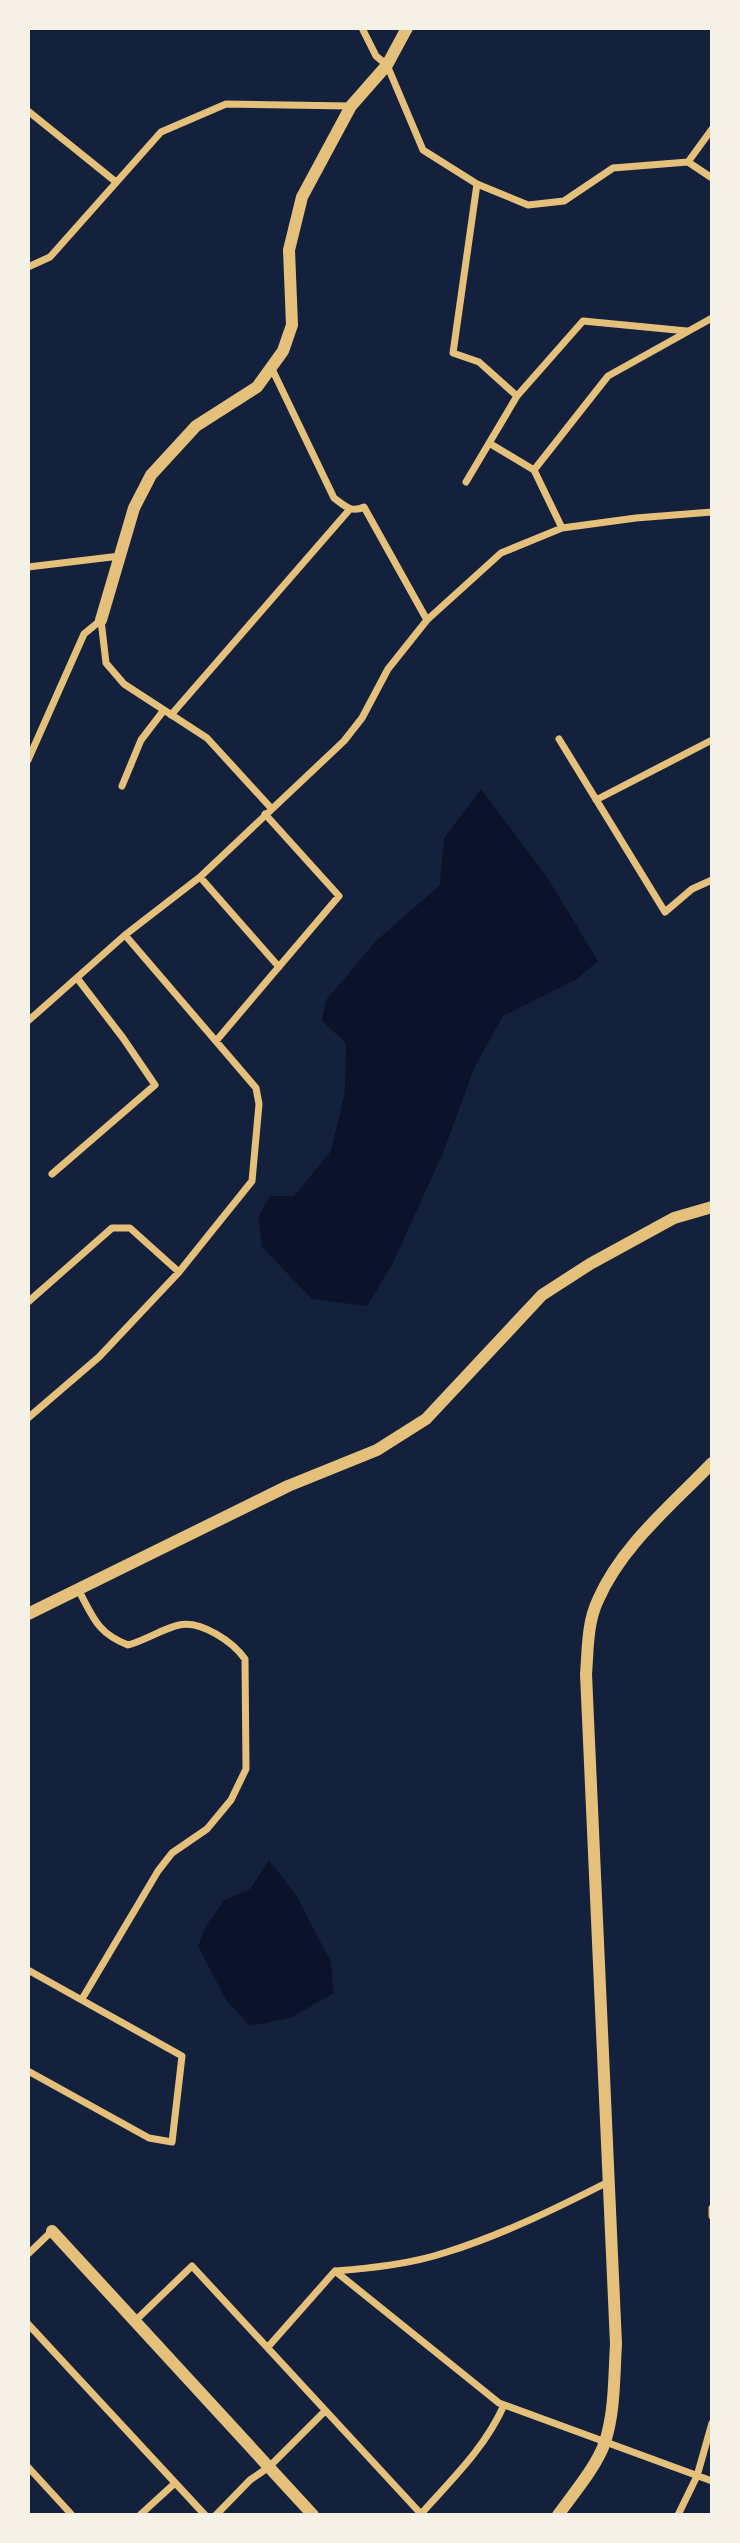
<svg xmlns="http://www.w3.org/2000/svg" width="740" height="2543" font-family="'Nunito Sans',sans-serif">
<rect width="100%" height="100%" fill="#14213d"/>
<path fill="#0b132b" d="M481,789l66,88 51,84 -21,18 -74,37 -28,50 -32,87 -51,112 -25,41 -55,-7 -50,-52 -4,-30 12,-21h24l37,-45 14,-59 1,-49 -24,-22 4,-21 50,-59 64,-56 4,-47z
M269,1860l27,35 35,67 3,31 -44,25 -40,8 -24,-26 -28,-54 9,-22 18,-24 25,-11z"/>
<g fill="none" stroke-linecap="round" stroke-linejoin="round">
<path stroke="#e5c07b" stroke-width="7" d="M362,28l14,28 11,9 36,85 54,34 51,21 36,-4 49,-33 75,-6 24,-33
M28,111l88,71
M688,162l24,16
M477,184l-24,169 26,9 38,34
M28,267l22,-10 111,-125 65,-28 124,2
M272,369l62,129c11,8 17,15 30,9l63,113
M489,443l45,27
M466,482l51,-86 66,-75 104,10
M562,528l-28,-58 74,-94 104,-58
M28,567l92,-11
M101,620l5,43 18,21 83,54 64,70
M171,715l179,-206
M559,739l106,173 27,-23 20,-9
M28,760l56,-126 17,-14
M122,786l19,-46 23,-30
M596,800l116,-60
M200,877l79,90
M28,1021l97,-86 75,-58 144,-136 18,-23 26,-49 39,-49 74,-67 61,-25 74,-10 76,-6
M216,1041l123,-145 -74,-82
M52,1174l103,-89 -32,-47 -46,-60
M28,1302l84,-74h18l49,44
M28,1418l71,-61 80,-85 73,-91 7,-77 -3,-16 -131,-153
M78,1589c15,28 19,44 50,56 18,-5 34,-16 51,-20 22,-5 54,17 66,34l1,110 -15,31 -24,29 -35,24 -14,18 -76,128
M28,1970l154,86 -10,86 -23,-4 -121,-67
M712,2208v8
M28,2254l24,-23
M335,2271l164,132 213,78
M135,2321l57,-55 230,249
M28,2324l177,191
M268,2347l67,-76c37,-3 76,-7 112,-19 57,-18 110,-44 163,-71
M28,2467l44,48
M421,2514c31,-35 64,-66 83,-109
M140,2515l35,-32
M216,2515l34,-35 19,-13 56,-56
M678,2515l19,-39 15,-53"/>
<path stroke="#e5c07b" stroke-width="12" d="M101,620l33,-112 17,-33 45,-49 61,-39 26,-36 9,-26 -3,-75 13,-53 49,-91 36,-41 20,-37
M28,1614l260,-128 89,-36 49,-31 116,-124 48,-31 84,-46 38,-11
M52,2231l261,284
M558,2515c15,-21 39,-49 47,-73 10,-31 9,-66 11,-98l-30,-670c2,-24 1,-51 12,-74 24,-55 74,-95 114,-137"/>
</g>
<rect width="740" height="2543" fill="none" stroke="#f6f1e7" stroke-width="60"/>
</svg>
